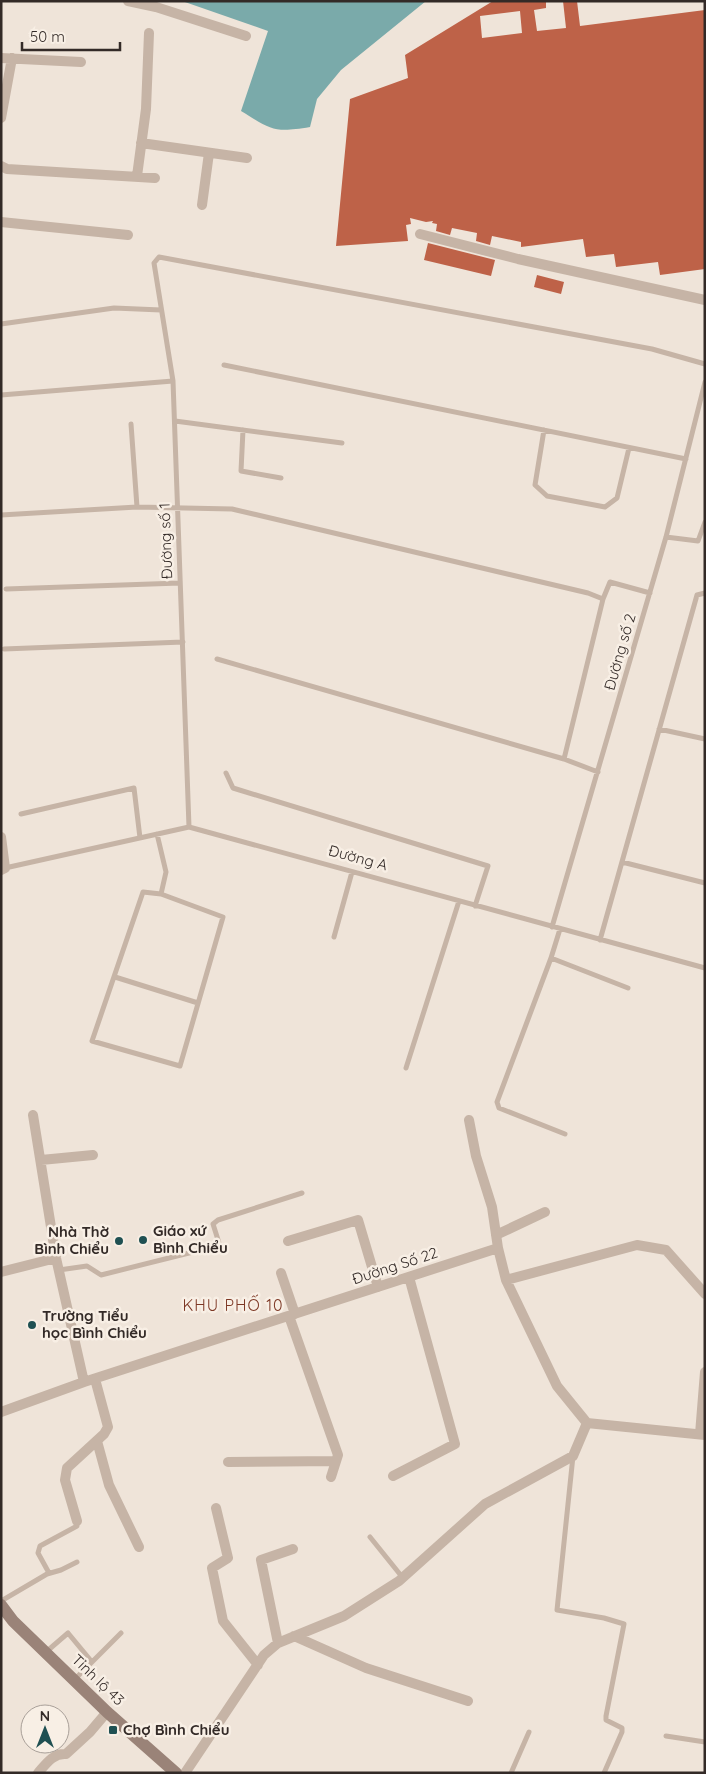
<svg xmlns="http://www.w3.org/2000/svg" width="706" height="1774" font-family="Quicksand,sans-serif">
<rect width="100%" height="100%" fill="#efe4d9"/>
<path fill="#7aaaaa" d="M182,1h244l-85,69 -24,29 -7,28c-36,6 -38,3 -69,-16l27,-80z"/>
<path fill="#be6248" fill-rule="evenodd" d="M493,1h53v7l-12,2 3,21 29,-3 -3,-27h14l3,25 125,-16v259l-45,6 -2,-13 -42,5 -2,-13 -28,3 -3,-18 -62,8v-5l-29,-6 -2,9 -14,-4 1,-8 -25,-5 -2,7 -14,-4 1,-7 -5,-1 1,-2 -7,1 -16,-4 1,6 -5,1 2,16 -72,5 14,-147 58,-21 -3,-23zM520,11l2,22 -40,5 -2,-22z
M428,243l67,17 -4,16 -67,-16z
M537,275l27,7 -3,12 -27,-7z"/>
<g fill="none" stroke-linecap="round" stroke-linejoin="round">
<path stroke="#c6b4a6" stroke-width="5" d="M1,324l113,-16 47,2
M224,365l462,94
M1,395l172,-14
M175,421l167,22
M131,424l6,83
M243,430l-2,41 40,7
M544,430l-9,55 12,11 58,11 12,-9 12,-50
M1,515l136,-8 95,2 356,84 15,6 -39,160 -347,-100
M666,537l32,4 7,-19
M6,589l174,-6
M603,599l7,-17 40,11
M4,649l179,-7
M659,729l46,10
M564,759l34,13
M226,773l7,15 255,78 -13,40
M21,814l113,-26 6,50
M189,827l-16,-446 -19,-118 5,-6 493,92 53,15
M157,834l9,38 -5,22 62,23 -43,149 -88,-25 51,-149 18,2
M622,862l83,21
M5,868l184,-41 516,141
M552,927l114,-390 39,-155
M560,929l-9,29 77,30
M334,937l18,-65
M600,940l97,-345 8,-2
M551,958l-54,144 2,6 66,26
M115,977l83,26
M406,1068l53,-167
M59,1270l28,-4 14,9 112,-28 6,-4 -6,-19 5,-4 84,-27
M573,1456l-16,154 47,8 20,6 -18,92v4l16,8v4l-18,41
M370,1537l33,41
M49,1573l-11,-20 2,-7 37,-20v-5
M1,1601l46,-27 14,-4 16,-8
M46,1652l22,-19 24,29
M75,1679l46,-46
M666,1736l39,6
M511,1773l18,-41"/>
<path stroke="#c6b4a6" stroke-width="10" d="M128,1l28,6 90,29
M1,58l80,4
M1,118l11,-60
M141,143l106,15
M1,166l6,3 148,9
M137,176l9,-67 3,-76
M202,205l7,-52
M1,222l127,13
M420,234l98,25 187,41
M1,837l4,31 -4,2
M33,1115l23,143 28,124
M469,1120l7,36 16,51 6,41
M41,1160l52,-5
M496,1235l49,-23
M288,1241l70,-21 20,67
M1,1272l55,-14
M281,1273l14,41
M506,1280l131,-35 29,5 39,44
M289,1316l49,139 -7,22
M1,1412l83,-30 414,-134 8,32 51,106 30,37 118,12
M700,1434l5,-62
M97,1441l12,44 30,62
M228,1462l108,-1
M393,1476l62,-32 -46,-167
M216,1508l12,50 -16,10 11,53 35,44
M77,1521l-12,-41 2,-12 37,-34 4,-7 -13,-48
M294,1636l72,32 102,33
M278,1643l-17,-83 32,-11
M38,1773c8,-9 15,-20 28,-19l24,-22 17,-20
M185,1773l79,-118 14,-12 66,-27 55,-35 86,-77 88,-48 14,-33"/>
<path stroke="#9a8378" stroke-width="12" d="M1,1605l12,16 94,91 69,61"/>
</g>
<g fill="#1f5052" stroke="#f8efe5" stroke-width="2">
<circle cx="143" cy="1240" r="5"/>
<circle cx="119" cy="1241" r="5"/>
<circle cx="32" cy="1325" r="5"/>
<rect x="108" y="1725" width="10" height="10" rx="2.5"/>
</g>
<g text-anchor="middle" stroke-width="5" stroke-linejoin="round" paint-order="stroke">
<g font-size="15" fill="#332a27" stroke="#f8efe5">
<text transform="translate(166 541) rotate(-92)" y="5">Đường số 1</text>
<text transform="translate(620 652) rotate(-74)" y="5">Đường số 2</text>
<text transform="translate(358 858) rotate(15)" y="5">Đường A</text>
<text transform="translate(395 1266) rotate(-18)" y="5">Đường Số 22</text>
<text transform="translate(98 1680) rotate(44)" y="5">Tỉnh lộ 43</text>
</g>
<g font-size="15" font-weight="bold" fill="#332a27" stroke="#f8efe5" text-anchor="start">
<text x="153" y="1236">Giáo xứ<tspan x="153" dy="17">Bình Chiểu</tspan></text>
<text x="109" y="1237" text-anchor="end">Nhà Thờ<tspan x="109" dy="17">Bình Chiểu</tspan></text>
<text x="42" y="1321">Trường Tiểu<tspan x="42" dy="17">học Bình Chiểu</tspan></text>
<text x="123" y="1735">Chợ Bình Chiểu</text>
</g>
<g font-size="16" letter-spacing="1" fill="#7d3825" stroke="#f8efe5">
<text x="233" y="1311">KHU PHỐ 10</text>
</g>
</g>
<rect width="706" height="1774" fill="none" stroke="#332a27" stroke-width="5"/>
<g transform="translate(45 1729)"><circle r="24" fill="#f8efe5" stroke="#a9a099"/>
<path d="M0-4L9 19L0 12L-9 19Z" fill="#1f5052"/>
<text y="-8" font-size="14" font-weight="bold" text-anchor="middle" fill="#332a27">N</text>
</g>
<path d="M22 42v8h98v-8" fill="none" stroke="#332a27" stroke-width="2.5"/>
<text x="30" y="42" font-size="15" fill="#332a27" stroke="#f8efe5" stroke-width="4" paint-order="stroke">50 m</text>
</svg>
